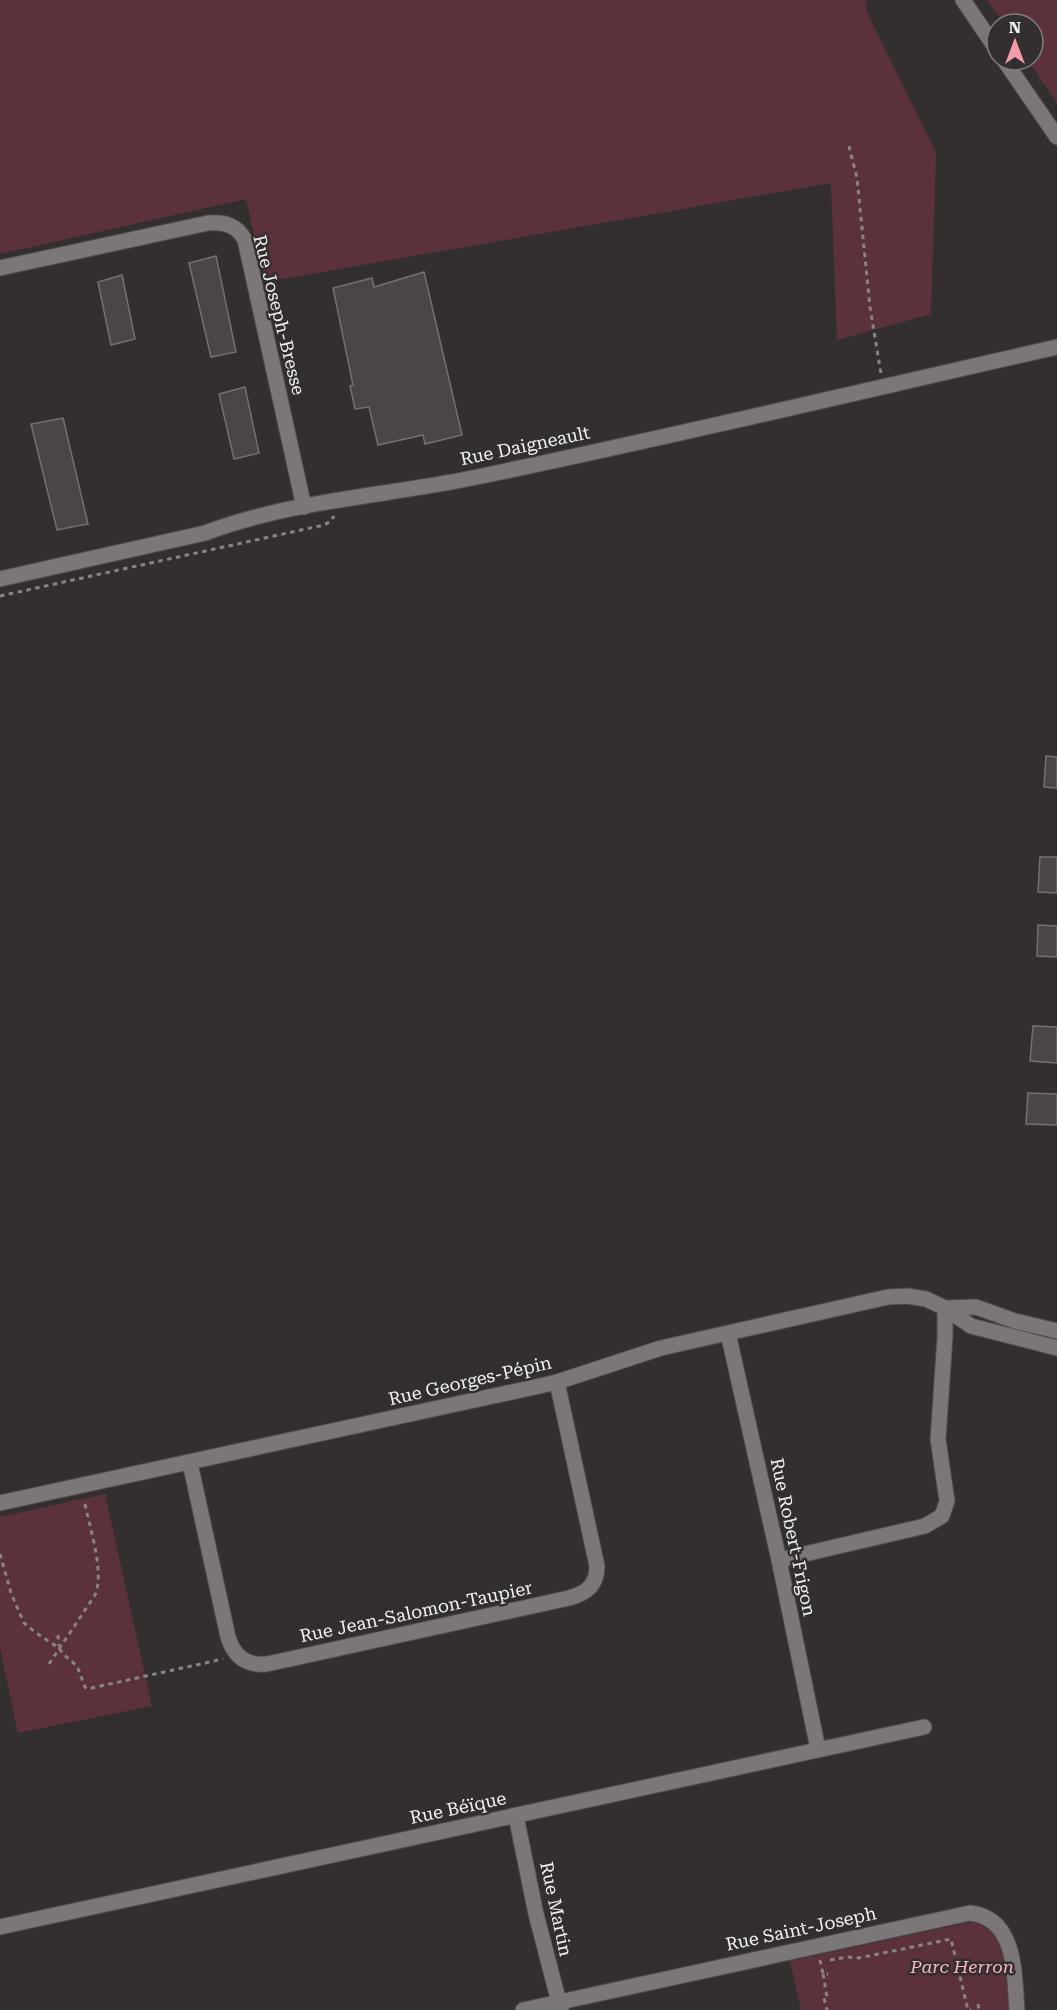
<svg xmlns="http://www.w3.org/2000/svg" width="1057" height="2010" font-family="'Roboto Serif',serif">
<rect width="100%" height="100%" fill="#332f2f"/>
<path fill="#5b323a" d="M0,0h866l1,12 69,141 -5,161 -94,26 -6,-157 -566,99 -19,-83 -246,55z
M987,0h70v103l-29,-43h5v-36h-29z
M105,1494l47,212 -134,27 -18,-85v-131z
M971,1922c39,7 36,57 38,88h-208l-11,-49z"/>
<path fill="#4b4646" stroke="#756f70" stroke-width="1.5" d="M216,256l20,96 -25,5 -22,-94z
M424,272l38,163 -37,9 -2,-9 -45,10 -9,-38 -14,2 -5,-23 3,-1 -20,-97 39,-10 2,9z
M122,275l13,64 -24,6 -13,-63z
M245,387l14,66 -25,6 -15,-65z
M63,418l25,106 -31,6 -26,-106z
M1046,756l11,1v31l-13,-1z
M1040,857h17v36l-19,-1z
M1038,925l19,1v31l-20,-1z
M1033,1026l24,1v36l-27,-2z
M1028,1093l29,1v31l-31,-1z"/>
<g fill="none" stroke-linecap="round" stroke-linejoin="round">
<g stroke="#4f4b4b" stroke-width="17">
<path id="minor" d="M963,0l34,50
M1004,60l53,77
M0,268l208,-45c17,-1 29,2 37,17l59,267
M0,579l205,-46c84,-32 179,-37 267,-55 195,-40 390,-87 585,-131
M945,1308l31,-1 39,14 42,10
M728,1333l51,227 39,189
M190,1463l38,174c6,19 17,29 39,27l302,-66c18,-5 28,-13 28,-32l-40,-184
M0,1503l535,-116 22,-5 104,-34 227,-51 19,-1 19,3 19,9 26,18 86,22
M779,1560l146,-34 17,-10 5,-15 -9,-62 7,-102v-29
M516,1816l20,98 25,96
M0,1927l924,-200
M523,2010l447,-97c47,5 44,62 47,97"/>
</g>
<path stroke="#878484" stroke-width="3" stroke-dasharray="4.5 4.5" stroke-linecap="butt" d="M849,146l8,32 13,129 11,67
M0,596l324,-71 7,-4 3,-5
M0,1554l11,39 13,30 11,9 24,16 4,6 14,12 8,21 2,2 136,-30
M58,1635l1,11
M49,1664l46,-69c10,-23 -6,-70 -11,-95
M820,1960l3,14h5
M830,1960l18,-3 11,1 92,-19 17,71h3
M823,1974l4,23 -3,1 3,12
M978,2004l1,6"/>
<use href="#minor" stroke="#7b7677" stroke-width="15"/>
</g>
<g text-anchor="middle" stroke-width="5" stroke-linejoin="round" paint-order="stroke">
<g font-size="18" fill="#f2f0f0" stroke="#332f2f">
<text transform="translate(279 315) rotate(76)" y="6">Rue Joseph-Bresse</text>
<text transform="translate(525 446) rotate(-12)" y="6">Rue Daigneault</text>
<text transform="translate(470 1381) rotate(-13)" y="6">Rue Georges-Pépin</text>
<text transform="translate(793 1537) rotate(78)" y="6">Rue Robert-Frigon</text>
<text transform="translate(416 1612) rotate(-12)" y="6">Rue Jean-Salomon-Taupier</text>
<text transform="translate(458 1808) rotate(-12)" y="6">Rue Béïque</text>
<text transform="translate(556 1909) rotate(78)" y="6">Rue Martin</text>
<text transform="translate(801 1929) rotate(-12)" y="6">Rue Saint-Joseph</text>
</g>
<g font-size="18" font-style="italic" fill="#f7b8c3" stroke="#332f2f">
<text x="962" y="1973">Parc Herron</text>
</g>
</g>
<g transform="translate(1015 42)"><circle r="28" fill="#332f2f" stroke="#7f7c7c" stroke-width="1.5"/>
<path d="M0-4.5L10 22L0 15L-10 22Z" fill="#f39aab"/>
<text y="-9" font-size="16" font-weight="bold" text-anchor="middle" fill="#f2f0f0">N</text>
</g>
</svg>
